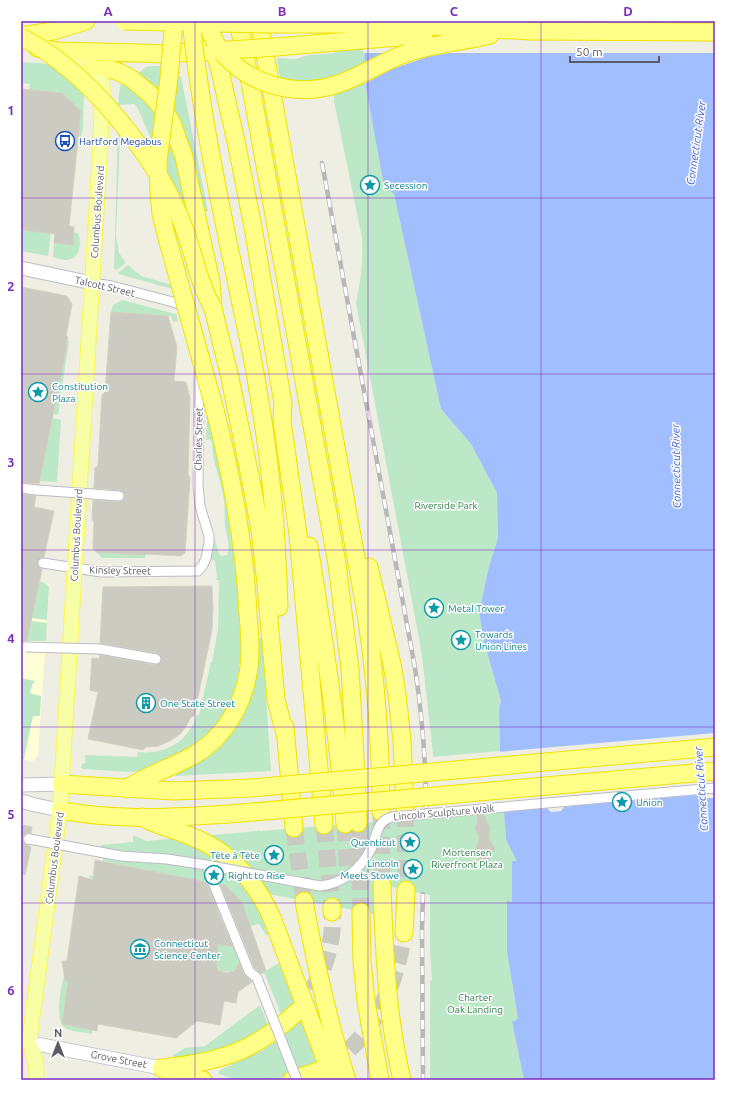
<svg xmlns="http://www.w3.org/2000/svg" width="736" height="1101" font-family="Ubuntu,sans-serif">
<rect width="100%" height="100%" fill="#eeeee2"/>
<path fill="#feffd6" d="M21,577l24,6 4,4v4l-11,164 -5,6 -12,-2z"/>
<path fill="#bce8c7" d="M334,21h29l3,67 18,98 10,8 47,215 30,35 26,49 1,45 -9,28 -10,47 5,29 17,59 -2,9 1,41 -67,6 -2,-22 -10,-86 -65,-346c5,-22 7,-42 6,-65l-28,-137 1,-24c-19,5 -36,5 -55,2l-3,-21 19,1 13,-4 26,-2z
M21,62l30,2 33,29 -1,36 -6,23 4,-41 -19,-18 -33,-3 1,-6 -9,-1z
M151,66h12l-4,29 -22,-20 9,-8z
M178,76l3,1 27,134 -4,1 -33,-98z
M123,83l16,11 17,17 -4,30 -14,-32 -4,-5 -16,1 2,-19z
M118,131l2,4 -4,101 3,17 7,10 -10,7 -2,-1z
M168,134l3,5 17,78 -23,-40z
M21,230l30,3 -3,23 -27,-5z
M74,232l4,1c4,10 2,25 -11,27 -4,0 -9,-2 -14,-3l1,-14 18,2z
M128,265l13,11 31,9 1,4 -55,-15 1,-2z
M122,300l54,14 2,7 -5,1 -2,-6 -60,-4 2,-7z
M67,340l2,1 -11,74 -5,-1 14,-69z
M209,411l22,112 5,39 5,88 -3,28 -6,21 -14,24 -13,14 -12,10 -48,23 -15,2 -47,-3 -2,-1 1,-4 4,-1 -1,-8 52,2 1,-5c27,3 50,-10 59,-37h2l12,-53h1l6,-33 1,-49h-3l1,-2 -2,-17 -5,-2 3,-7 2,-12 4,14 2,2 6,-1c4,-10 -1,-20 -2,-30 -1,-9 0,-17 -1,-25 -3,-20 -12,-39 -12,-58l-2,-3 -4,1 1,-26z
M52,418l9,2 -4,62 -18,-1z
M95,500l5,2 47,52 -2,1v3h-43l-9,-10 1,-26 -2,-3 1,-17z
M39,581l6,2 4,4 -2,33 -15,-2z
M31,621l16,2 -1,18h-19z
M262,638l9,133 -95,5v-2l21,-13 24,-20 34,-102z
M21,678l14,3 -2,2 -3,10 11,3 -1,20h-7l-9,43h-3z
M504,812l2,28 12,21h-6v41l-5,-1v51l11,68 -6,2 12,58h-94v-100l2,1 -2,-31v-55l-56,-12 1,31 -127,-24 12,22 8,23h-2l-7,-11 -9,2 -25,-41 -16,-3 11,26 -74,-7 6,-30 -13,-3 -7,32 -5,-1 3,-32 -13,-3 -5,21 -6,-3 -17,-4 1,-3 7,2 11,-5 2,-10 -7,-1v-4l-5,-1 3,-11 32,-3v-7l13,6 78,-7 2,-1 1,1 30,-3 2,-1 1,1z
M210,942l26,5 8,20 -6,-1 -7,6 -11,-1 -4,-6z
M279,963l16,41 -13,13 -18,-45z
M64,978l1,3h3l-6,43 30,6v4c-8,-2 -18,-2 -25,-5 -14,-6 -6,-38 -4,-50z
M260,1005l9,23 -32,19 -63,12 -1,-4 12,-7 20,-2z
M301,1018l18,47c-10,4 -20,8 -30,11 -17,4 -56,7 -71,-3l2,-3 43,-20 19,-13z"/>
<path fill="#a1beff" d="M363,21h352v1059h-191l-12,-58 6,-3 -11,-67v-51l5,1v-41h5l-11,-21 -2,-28 5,-1 -9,-60 -1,-41 2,-9 -17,-59 -5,-29 10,-47 9,-28 -1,-45 -26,-49 -30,-35 -47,-215 -10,-8 -18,-98z"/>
<path fill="#eeeee2" d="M361,21h354v32h-266l-22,4 -20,7 -15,5 -28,15 -1,-20 20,-10v-1h-20z
M715,733v65h-7l-4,-4 -74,7 -3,4 -10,1 -4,-4 -49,5 -3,4 -10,1 -4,-4 -45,4 5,-3 -9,-57z"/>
<path fill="#cccbc1" stroke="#d3d2c0" d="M21,89l41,4 19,18 -12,115 5,1 -1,18 -19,-2 1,-9 -34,-4z
M21,287l46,9 5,8 -6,32 2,1 -2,7 1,1 -28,139 -18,-2z
M111,312l57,4 9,31 -3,34 12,1 4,16 -2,76 2,4 -5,75 -4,3 -34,-2 -2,1 -49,-3 -3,-4 1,-26 -2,-3 1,-19 26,2 5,-2 1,-4 -1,-3 -4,-3 -26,-2 1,-20 3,-3 4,-70 3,-3z
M21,494l15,2 -2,11 20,4 -10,46 -4,1 -3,4 1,4 4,3 -15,72 -6,3z
M212,586l1,23 -1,21 -18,86 -3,1 -6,11 -5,6 -10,7 -12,5 -12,1 -3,3 -55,-11 10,-47 -8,-2 2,-32 7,1 1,-4 55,10 5,-2 2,-3 -2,-5 -3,-2 -57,-10 3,-56z
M477,815h7l6,12 -1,11 6,11 -4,6 -2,8 -5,-1 -5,1 -1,-7 -2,-6 3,-13 -4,-9 2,-6z
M21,825l11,2 -1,6 -4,1 -4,4 2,5 6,4 -6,28 -4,-1z
M95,860l111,22 27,65 -15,-3 -2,21 3,6 8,2 7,-2 5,-8 5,11 8,8 -14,10 -2,11 -12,-2 -4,24 -23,-4 -21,17 -78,-14 -1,7 -35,-7 6,-43h-3l-3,-20h5l12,-85 14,4z
M220,884l5,1 17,17 24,69 -5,3 -7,-7z"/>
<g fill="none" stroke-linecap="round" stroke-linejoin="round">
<path stroke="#c9cac2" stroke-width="9" stroke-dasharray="9 4.5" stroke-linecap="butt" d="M21,558l22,5"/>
<path stroke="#c9cac2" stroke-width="17" stroke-dasharray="17 8" stroke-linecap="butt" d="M405,810l1,80
M381,812l1,73
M358,823l3,89
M345,824l3,54
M324,825l8,82
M294,828l10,73
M298,1011c22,-29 37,-62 34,-99
M330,1065c45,-30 66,-80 74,-132"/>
<g stroke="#bcbdc4" stroke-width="11">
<path id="street" d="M92,283l20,3 61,16 15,5
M21,488l16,2
M93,494l26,2
M43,563l58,9 97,-1 5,-6 3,-7 3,-16v-6l-9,-30 -2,-20 1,-115
M100,649l56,10
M206,865l41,101 2,5 8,7"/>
</g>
<g stroke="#bec0c9" stroke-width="15">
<path id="secondary" d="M21,268l71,15
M21,785l40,-1
M21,801l14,4 25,5
M21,1041l140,27"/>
</g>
<g stroke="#fcf74d" stroke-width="16">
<path id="primary" d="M36,1080c2,-14 -2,-25 -7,-38l31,-232 40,-657c1,-17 1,-35 2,-52 0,-7 2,-15 -1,-22 -6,-14 -23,-22 -36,-26"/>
</g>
<g stroke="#f0e100" stroke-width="19">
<path id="highway" d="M238,21l12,61 87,482 13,105 4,69 4,85
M259,21l107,592c10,66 15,132 15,199
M271,24h120l140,7 184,1
M21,36l32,-5 33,-10
M209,37l10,29 18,80 16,81 30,176 -1,18 16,113 26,291
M275,47l149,-12
M37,48l21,3 81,2 24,1 45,-3
M407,53c27,-10 56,-11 83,-18
M91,66l12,1 16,5 13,7 19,16 13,15 8,13 12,34 27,125 2,26 17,70 22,108 8,44 6,54 10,116 10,37
M251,351c11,58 20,117 24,176 2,27 3,53 4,80
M309,546c15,93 29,185 36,278
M369,567l23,97 5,30 5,47 3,69
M285,727l9,101
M61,784l113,7 77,-3
M126,789c29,-20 65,-25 90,-51 14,-15 25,-35 30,-55 6,-22 4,-47 2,-69 -3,-69 -16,-137 -33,-204
M60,810c61,12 132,7 193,2
M142,817c15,9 32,12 48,19 40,15 66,45 83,84l60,160
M382,885c2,66 5,131 20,195
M304,901c11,61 24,120 43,179
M332,907v5
M361,912l1,50 4,39 14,79
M404,933l2,-43
M161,1068c59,-6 93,-16 137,-57
M165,1070l15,6 23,4
M292,1080l29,-10"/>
</g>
<use href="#street" stroke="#fff" stroke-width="9"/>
<use href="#secondary" stroke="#fff" stroke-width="13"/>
<use href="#primary" stroke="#f7ffa6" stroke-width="14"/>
<use href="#highway" stroke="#ff8" stroke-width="17"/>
<g stroke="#b8b8b9" stroke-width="4.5">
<path id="rail" d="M322,163l93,505c7,47 11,93 11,140
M423,894l-1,35 1,150"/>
</g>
<use href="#rail" stroke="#fff" stroke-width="3" stroke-dasharray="9" stroke-linecap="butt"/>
<g stroke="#bcbdc4" stroke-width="11" stroke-linecap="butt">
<path id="street-bridge" d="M37,490l56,4
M26,647l74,2
M29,839l92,17 46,3 39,6 114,21c22,-2 41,-17 51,-37 6,-13 5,-28 21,-32l323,-29
M257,978l40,102"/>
</g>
<g stroke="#f0e100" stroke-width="19" stroke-linecap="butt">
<path id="highway-bridge" d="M124,21l147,3
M174,21l-5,57 -11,83 1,31 2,22 6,24 48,172
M191,21c12,111 37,220 60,330
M206,21c4,10 7,19 13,27 27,37 77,50 119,36 24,-8 45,-23 69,-31
M21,37c67,33 135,119 162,188 11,28 15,57 30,83
M214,51l61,-4
M251,788l464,-41
M253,812l462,-41"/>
</g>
<use href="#street-bridge" stroke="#fff" stroke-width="9"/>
<use href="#highway-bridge" stroke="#ff8" stroke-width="17"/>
</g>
<path fill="none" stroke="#7b2cbf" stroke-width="1" stroke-opacity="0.55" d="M195,21v1059M368,21v1059M541,21v1059M21,198h694M21,374h694M21,550h694M21,727h694M21,903h694"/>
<defs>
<g id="bus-ring" transform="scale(1)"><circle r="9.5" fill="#fff" stroke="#1a4fb4" stroke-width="1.5"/><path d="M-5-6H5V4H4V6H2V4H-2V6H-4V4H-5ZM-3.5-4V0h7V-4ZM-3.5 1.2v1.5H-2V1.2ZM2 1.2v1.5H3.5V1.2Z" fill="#1a4fb4"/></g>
<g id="sight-ring" transform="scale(1)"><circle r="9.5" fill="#fff" stroke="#0f9aa8" stroke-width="1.5"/><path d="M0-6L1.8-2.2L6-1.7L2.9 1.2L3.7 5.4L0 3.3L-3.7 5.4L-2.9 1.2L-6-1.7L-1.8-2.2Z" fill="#0f9aa8"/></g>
<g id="building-ring" transform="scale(1)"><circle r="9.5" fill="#fff" stroke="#0f9aa8" stroke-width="1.5"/><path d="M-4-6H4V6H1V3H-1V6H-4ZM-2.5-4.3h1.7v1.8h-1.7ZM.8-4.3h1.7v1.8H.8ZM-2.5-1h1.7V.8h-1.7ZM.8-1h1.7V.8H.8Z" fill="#0f9aa8"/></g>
<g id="museum-ring" transform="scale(1)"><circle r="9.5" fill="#fff" stroke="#0f9aa8" stroke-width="1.5"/><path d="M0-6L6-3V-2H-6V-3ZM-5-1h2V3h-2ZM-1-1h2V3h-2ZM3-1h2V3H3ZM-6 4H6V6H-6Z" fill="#0f9aa8"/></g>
</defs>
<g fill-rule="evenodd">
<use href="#bus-ring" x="65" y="141"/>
<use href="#sight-ring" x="370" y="185"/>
<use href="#sight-ring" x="38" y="392"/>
<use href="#sight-ring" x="434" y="608"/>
<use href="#sight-ring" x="461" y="640"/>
<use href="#building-ring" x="146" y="703"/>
<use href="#sight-ring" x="622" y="802"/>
<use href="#sight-ring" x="410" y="842"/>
<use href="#sight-ring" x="274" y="855"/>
<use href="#sight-ring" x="413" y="869"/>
<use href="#sight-ring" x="214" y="875"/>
<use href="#museum-ring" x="140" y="949"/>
</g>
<g text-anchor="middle" stroke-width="3" stroke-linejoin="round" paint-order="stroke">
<g font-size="10" fill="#164399" stroke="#fff" text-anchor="start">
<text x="79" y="145">Hartford Megabus</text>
</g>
<g font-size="10" fill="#0d838f" stroke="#fff" text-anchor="start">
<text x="384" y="189">Secession</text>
<text x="52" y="390">Constitution<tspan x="52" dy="12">Plaza</tspan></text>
<text x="448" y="612">Metal Tower</text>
<text x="475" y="638">Towards<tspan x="475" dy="12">Union Lines</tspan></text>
<text x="160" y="707">One State Street</text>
<text x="636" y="806">Union</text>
<text x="396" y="846" text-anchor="end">Quenticut</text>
<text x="260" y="859" text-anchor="end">Tête à Tête</text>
<text x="399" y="867" text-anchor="end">Lincoln<tspan x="399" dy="12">Meets Stowe</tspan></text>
<text x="228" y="879">Right to Rise</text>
<text x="154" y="947">Connecticut<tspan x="154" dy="12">Science Center</tspan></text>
</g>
<g font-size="10" fill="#5a5c64" stroke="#fff">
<text transform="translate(97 212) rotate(-86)" y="4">Columbus Boulevard</text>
<text transform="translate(105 286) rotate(13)" y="4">Talcott Street</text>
<text transform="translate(198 439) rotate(-89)" y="4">Charles Street</text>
<text transform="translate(76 535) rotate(-87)" y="4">Columbus Boulevard</text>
<text transform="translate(120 570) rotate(1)" y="4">Kinsley Street</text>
<text transform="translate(444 812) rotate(-5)" y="4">Lincoln Sculpture Walk</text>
<text transform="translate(54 858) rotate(-83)" y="4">Columbus Boulevard</text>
<text transform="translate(119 1059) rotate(11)" y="4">Grove Street</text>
</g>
<g font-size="10" fill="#2d8146" stroke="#fff">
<text x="446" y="509">Riverside Park</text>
<text x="467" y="856">Mortensen<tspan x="467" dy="12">Riverfront Plaza</tspan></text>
<text x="475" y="1001">Charter<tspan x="475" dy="12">Oak Landing</tspan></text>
</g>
<g font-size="11" font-style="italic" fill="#3b5dcb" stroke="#fff">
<text transform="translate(696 143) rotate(-82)" y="4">Connecticut River</text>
<text transform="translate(676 466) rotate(-91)" y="4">Connecticut River</text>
<text transform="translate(701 789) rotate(-94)" y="4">Connecticut River</text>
</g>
</g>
<rect width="736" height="1101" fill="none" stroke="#ffffff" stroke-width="44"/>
<g transform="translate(58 1043)" stroke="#ffffff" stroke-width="3" paint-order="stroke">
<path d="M0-3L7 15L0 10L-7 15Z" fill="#5a5c64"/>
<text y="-6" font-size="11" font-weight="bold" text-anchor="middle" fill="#5a5c64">N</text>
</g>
<path d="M570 56v6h89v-6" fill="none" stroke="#5a5c64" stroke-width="2"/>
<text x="576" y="56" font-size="12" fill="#5a5c64" stroke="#ffffff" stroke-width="3" paint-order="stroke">50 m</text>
<rect x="22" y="22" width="692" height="1057" fill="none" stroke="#7b2cbf" stroke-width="1.5"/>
<g font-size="13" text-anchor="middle" font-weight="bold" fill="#7b2cbf">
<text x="108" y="16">A</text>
<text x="282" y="16">B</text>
<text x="454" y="16">C</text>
<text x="628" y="16">D</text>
<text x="11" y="115">1</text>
<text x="11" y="291">2</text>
<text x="11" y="467">3</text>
<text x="11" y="643">4</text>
<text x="11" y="819">5</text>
<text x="11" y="995">6</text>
</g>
</svg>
